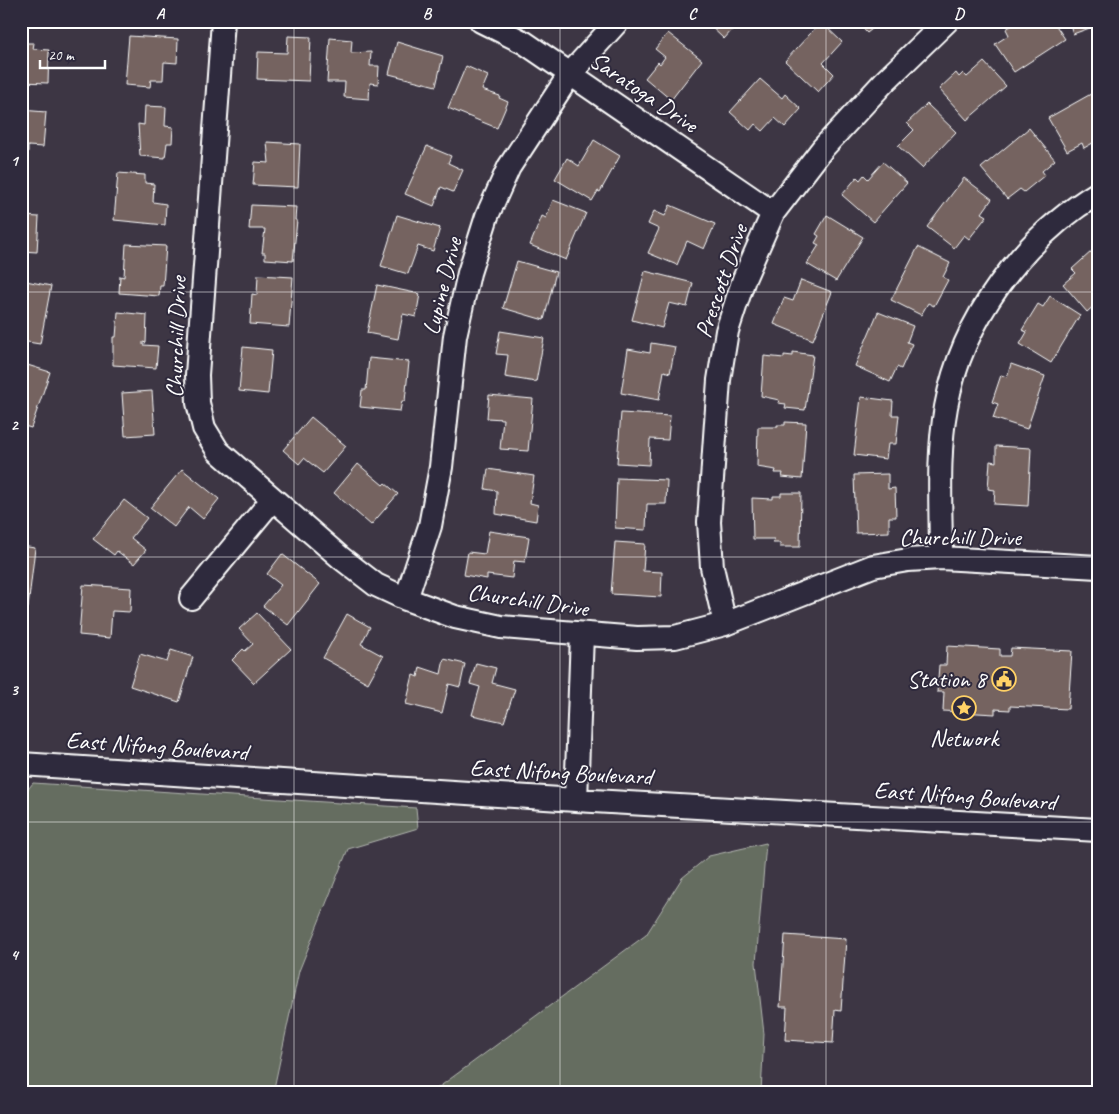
<svg xmlns="http://www.w3.org/2000/svg" width="1119" height="1114" font-family="Caveat,sans-serif">
<rect width="100%" height="100%" fill="#3d3644"/>
<filter id="ink" filterUnits="userSpaceOnUse"><feTurbulence type="fractalNoise" baseFrequency=".02" numOctaves="2"/><feDisplacementMap in="SourceGraphic" scale="10" xChannelSelector="R" yChannelSelector="G"/><feConvolveMatrix kernelMatrix="1 2 1 2 8 2 1 2 1" color-interpolation-filters="sRGB"/></filter>
<g filter="url(#ink)">
<path fill="#656d60" stroke="#b2b6b0" d="M33,783l383,25 2,20 -70,21 -49,122 -26,122h-252v-295z
M766,843l-10,120 8,71 -3,59h-330l215,-158 36,-57 27,-22z"/>
<path fill="#746461" stroke="#fff" d="M705,21h35l-16,18z
M856,21h26l-15,12z
M1019,21h34l12,18 -51,33 -19,-28 14,-9 -3,-6z
M1069,21h29v4l-25,9z
M821,22l21,20 -19,21 11,11 -16,18 -33,-31z
M668,33l34,27 -31,40 -26,-22 13,-16 2,2 5,-7 -10,-8z
M129,36l49,3 -1,24 -13,-1 -1,18h-12l-1,7 -25,-2z
M288,36l23,1 -2,44 -52,-2 1,-27 29,1z
M330,38l22,2 -1,13 20,-1 -1,14h9l-1,18 -8,-1 -1,16 -25,-2 1,-15h-18z
M397,42l46,14 -7,30 -47,-12z
M21,43h13l-1,6 16,1 -1,33 -27,-1z
M984,62l22,24 -39,34 -28,-31 17,-16 3,4 4,-4 4,4z
M466,66l22,10 -6,14 18,6 -1,2 9,4 -11,26 -49,-20z
M760,79l22,19 3,-4 16,15 -16,18 -10,-9 -12,13 -8,-7 -5,6 -20,-18z
M1098,90v50l-14,8 -2,-5 -15,8 -19,-33z
M927,104l29,28 -34,36 -24,-22 16,-16 -7,-7z
M145,106l21,1 -1,19 8,1 -1,16h-5l-2,15 -25,-2 -2,-32 6,1z
M21,110l25,2 -3,35 -15,-1v6l-7,-1z
M1029,128l26,32 -13,11 3,4 -21,17 -4,-3 -13,10 -26,-31z
M594,140l26,16 -20,36 -2,-1 -6,10 -37,-22 12,-21 12,8z
M267,142l33,2 -2,43 -45,-2 2,-23 14,1z
M427,146l24,10 -3,7 15,7 -10,22 -12,-5 -7,19 -29,-12z
M883,162l24,21 -34,39 -31,-27 15,-18 3,3 4,-5 4,4z
M118,173l27,2v8l9,1 -1,18 13,2 -1,21 -51,-5z
M964,178l28,21 -10,14 5,3 -18,23 -5,-4 -10,13 -27,-21z
M553,200l33,13 -20,47 -36,-15 12,-29 4,2z
M251,205l45,2 -1,13h2l-4,41 -28,-2v-6h-3l3,-24h-16z
M670,205l45,19 -11,25 -17,-8 -10,24 -29,-12 11,-24 -11,-5 6,-13 11,5z
M21,210h2v6l16,1 -2,35 -16,-1z
M397,215l43,13 -7,23 -15,-5 -10,28 -27,-8z
M827,215l36,22 -27,44 -29,-17 12,-19 -4,-2 4,-7 -3,-2z
M126,244l40,2 -3,40h-3l-1,10 -40,-3 1,-17 4,1z
M918,247l32,16 -7,14 5,3 -14,26 -6,-3 -7,12 -30,-15z
M1092,251l4,4 2,-2v49l-11,10 -24,-28 13,-11 -4,-4z
M517,261l39,11 -12,48 -41,-12z
M645,271l48,12 -6,24 -18,-4 -7,25 -30,-8z
M258,275l35,2 -4,50 -39,-3 2,-30 5,1z
M21,280l30,6 -11,58 -19,-3z
M801,280l31,12 -19,48 -39,-16 10,-26 9,3z
M377,285l43,9 -4,23 -13,-3 -5,25 -31,-6z
M1050,296l30,19 -29,48 -31,-19 7,-12 -5,-2 16,-26 5,3z
M118,312l29,3 -1,28 -3,-1v3l15,1 -2,22 -43,-3v-28h3z
M878,312l35,14 -6,16 5,2 -11,25 -4,-2 -7,15 -35,-16z
M500,331l44,7 -8,44 -31,-5 3,-22 -12,-1z
M651,343l24,4 -5,26 -6,-2 -5,29 -38,-7 7,-44 22,4z
M243,347l29,3 -4,44 -29,-3z
M793,352l20,3 -8,55 -20,-2 1,-4 -8,-1 1,-3 -18,-4 3,-40 20,2v-3l9,1z
M369,358l40,4 -4,39h-3l-2,10 -40,-4 2,-17h4z
M21,363l29,9 -19,56 -10,-3z
M1011,364l34,12 -18,53 -34,-11 5,-14 -6,-2 9,-27 6,2z
M152,391l3,43 -30,2 -3,-43z
M489,395l44,4 -5,52 -28,-2 3,-30 -16,-1z
M861,397l32,4 -1,14h7l-3,29h-8l-2,15 -32,-4z
M621,413l49,3 -2,24 -18,-1 -1,26 -32,-2z
M311,417l35,29 -23,27 -19,-15 -5,6 -16,-14z
M785,422l21,1 -4,56 -20,-2 1,-4h-8l1,-3 -19,-3 1,-40h19v-2h8z
M996,446l35,2 -3,58 -34,-2 1,-14 -7,-1 2,-28 6,1z
M358,464l25,21 2,-2 13,11 -27,31 -37,-32z
M182,469l37,30 -16,20 -14,-12 -15,20 -24,-19z
M488,469l46,7 -4,27 8,2 -2,16 -40,-7 1,-23 -12,-2z
M888,474v15l7,-1 1,29h-7v15l-33,1 -2,-58z
M617,478l50,2 -1,24h-19l-1,26 -31,-2z
M21,490l8,8 -8,8z
M781,493h20l-1,54h-20v-4h-7l1,-4h-21l-1,-41 21,1v-3h8z
M124,500l23,18 -16,20 15,12 -12,14 -17,-13 -3,4 -21,-16z
M489,531l40,6 -4,25 -11,-1 -2,17 -25,-3v4l-23,-4 4,-23 17,2z
M615,542l30,2 -2,27 19,1 -1,25 -50,-3z
M21,546l14,2 -7,60h-7z
M282,554l38,30 -32,41 -25,-19 18,-21 -14,-11z
M83,585l48,3 -1,24 -18,-1 -2,27 -31,-3z
M257,613l34,36 -37,34 -22,-23 11,-11 2,2 8,-7 -14,-15z
M347,614l23,13 -9,17 22,12 -15,27 -45,-25z
M947,646l53,3v7h10l1,-8 61,3 -4,58 -58,-3v4l-15,-1v5l-52,-3 1,-19h-7l2,-27h7z
M171,650l22,7 -14,45 -49,-16 10,-32 27,8z
M444,659l21,5 -5,23 -11,-3 -7,29 -36,-9 7,-29 5,2 2,-10 21,7z
M476,663l20,5 -4,15 23,6 -11,33 -32,-7 8,-28 -10,-3z
M785,935l61,4 -5,72 -6,-1 -2,33 -48,-3 2,-33h-7z"/>
<g fill="none" stroke-linecap="round" stroke-linejoin="round">
<g stroke="#fff" stroke-width="26">
<path id="minor" d="M223,21l-26,354 1,28 6,25 14,23 123,107 35,27 30,14 49,18 46,10 136,11 38,-1 50,-13 148,-58 35,-6 33,-2 157,9
M481,21l44,22 248,170
M941,558c0,-50 -4,-102 5,-151 16,-88 77,-169 152,-214
M191,598l81,-98
M406,599l24,-73 11,-59 14,-131 14,-63 18,-57 22,-49 61,-93 48,-53
M725,624l-13,-57 -3,-45 10,-142 8,-49 17,-52 29,-66 50,-65 61,-66 63,-61
M21,764l555,36 522,30
M576,800l6,-166"/>
</g>
<use href="#minor" stroke="#2f2a3d" stroke-width="22"/>
</g>
</g>
<path fill="none" stroke="#fff" stroke-width="1" stroke-opacity="0.55" d="M294,21v1072M560,21v1072M826,21v1072M21,292h1077M21,557h1077M21,822h1077"/>
<defs>
<g id="civic-ring" transform="scale(1.25)"><circle r="9.5" fill="#2f2a3d" stroke="#ffd166" stroke-width="1.5"/><path d="M-.6-6.5H3V-4.5H.6V-3L4-1V1h2V6H-6V1h2V-1L-.6-3ZM-1.2 2.5V6h2.4V2.5Z" fill="#ffd166"/></g>
<g id="sight-ring" transform="scale(1.25)"><circle r="9.5" fill="#2f2a3d" stroke="#ffd166" stroke-width="1.5"/><path d="M0-6L1.8-2.2L6-1.7L2.9 1.2L3.7 5.4L0 3.3L-3.7 5.4L-2.9 1.2L-6-1.7L-1.8-2.2Z" fill="#ffd166"/></g>
</defs>
<g fill-rule="evenodd">
<use href="#civic-ring" x="1004" y="679"/>
<use href="#sight-ring" x="964" y="708"/>
</g>
<g text-anchor="middle" stroke-width="4" stroke-linejoin="round" paint-order="stroke">
<g font-size="24" fill="#fff" stroke="#2f2a3d">
<text transform="translate(644 92) rotate(34)" y="8">Saratoga Drive</text>
<text transform="translate(721 281) rotate(-71)" y="8">Prescott Drive</text>
<text transform="translate(442 286) rotate(-76)" y="8">Lupine Drive</text>
<text transform="translate(176 337) rotate(-88)" y="8">Churchill Drive</text>
<text x="960" y="545">Churchill Drive</text>
<text transform="translate(528 600) rotate(8)" y="8">Churchill Drive</text>
<text transform="translate(157 746) rotate(4)" y="8">East Nifong Boulevard</text>
<text transform="translate(561 772) rotate(3)" y="8">East Nifong Boulevard</text>
<text transform="translate(965 796) rotate(4)" y="8">East Nifong Boulevard</text>
</g>
<g font-size="24" fill="#fff" stroke="#2f2a3d" text-anchor="end">
<text x="986" y="687">Station 8</text>
<text x="964" y="746" text-anchor="middle">Network</text>
</g>
</g>
<rect width="1119" height="1114" fill="none" stroke="#2f2a3d" stroke-width="55"/>
<path d="M40 60v8h65v-8" fill="none" stroke="#ffffff" stroke-width="2.5"/>
<text x="48" y="60" font-size="15" fill="#ffffff" stroke="#2f2a3d" stroke-width="4" paint-order="stroke">20 m</text>
<rect x="28" y="28" width="1064" height="1058" fill="none" stroke="#fff" stroke-width="2"/>
<g font-size="16" text-anchor="middle" font-weight="bold" fill="#fff">
<text x="160" y="19">A</text>
<text x="427" y="19">B</text>
<text x="692" y="19">C</text>
<text x="959" y="19">D</text>
<text x="14" y="166">1</text>
<text x="14" y="430">2</text>
<text x="14" y="695">3</text>
<text x="14" y="960">4</text>
</g>
</svg>
